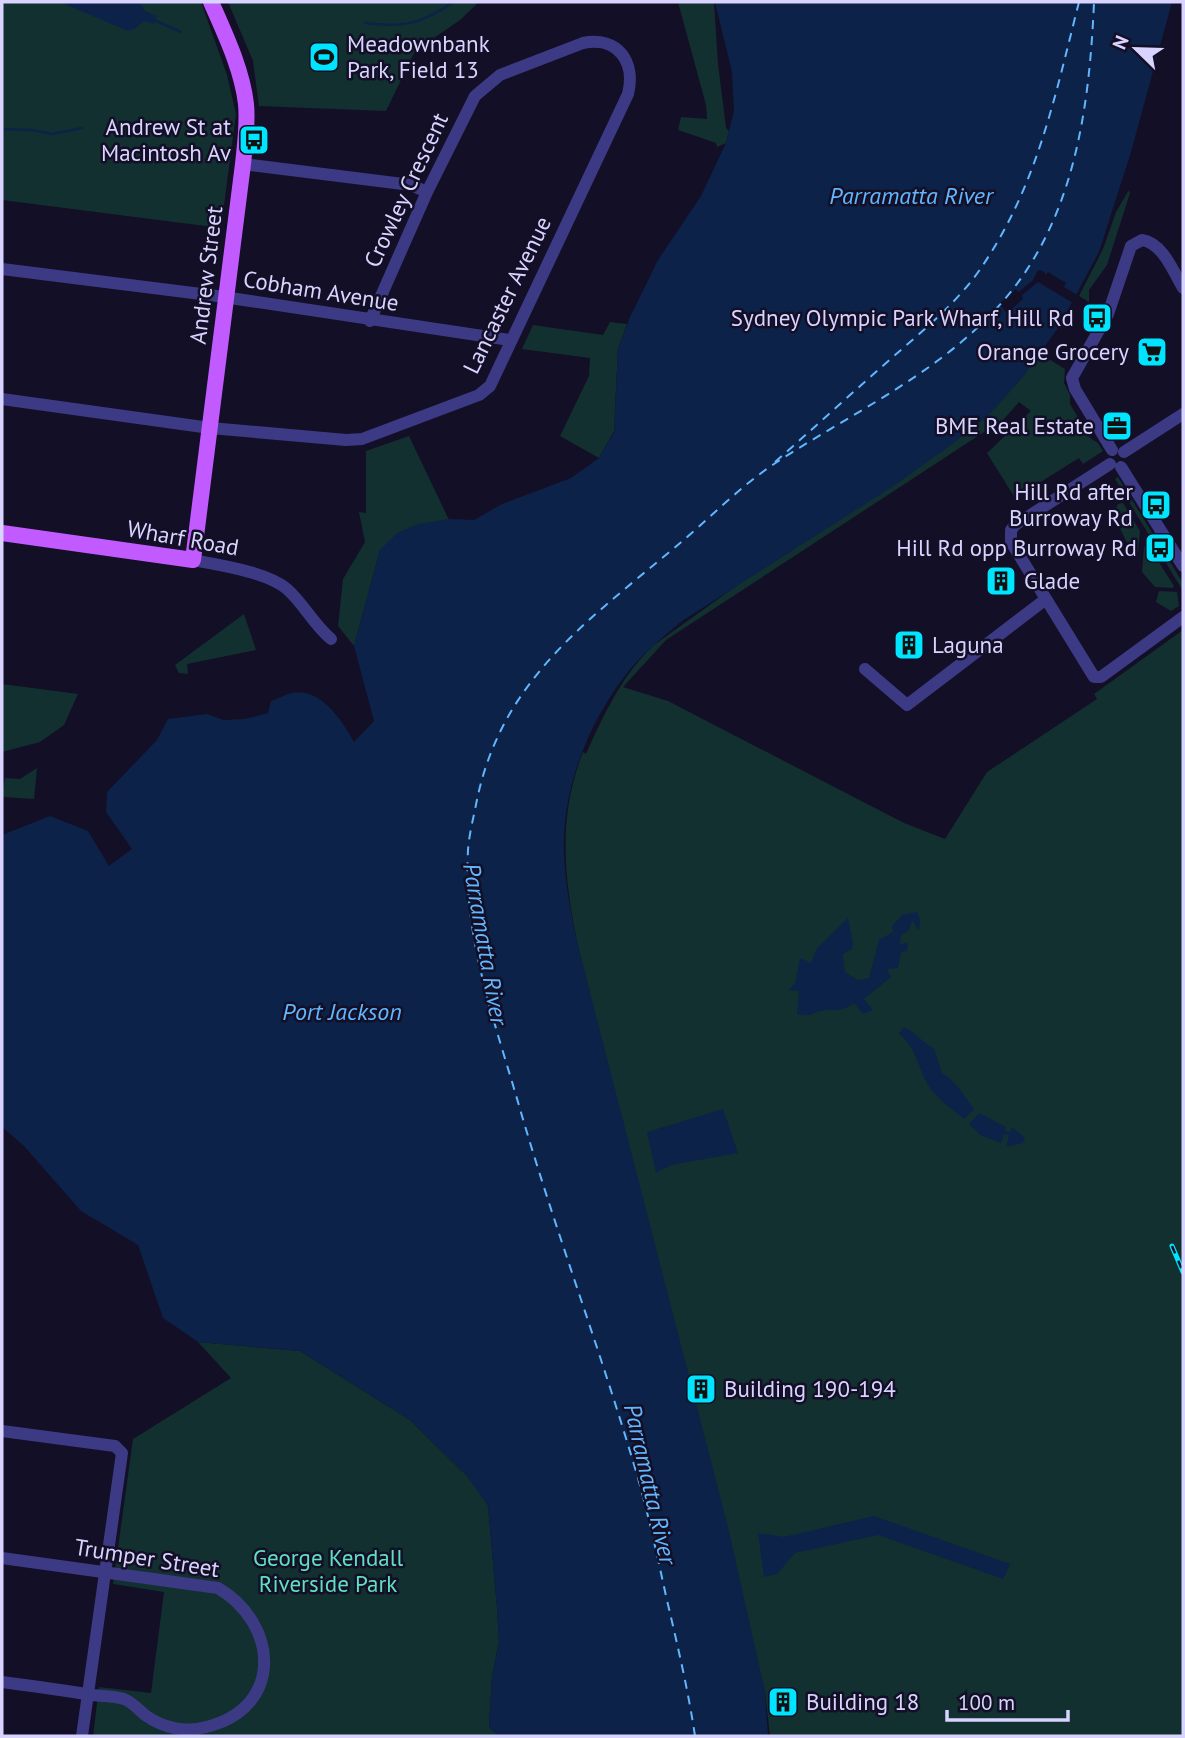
<svg xmlns="http://www.w3.org/2000/svg" width="1185" height="1738" font-family="'PT Sans',sans-serif">
<rect width="100%" height="100%" fill="#130f26"/>
<path fill="#12302f" d="M2,2h199l26,73 9,39 -15,114 -219,-28z
M228,2h251l-19,18 -45,31 -29,60 -127,-5 -6,-45z
M678,2h36l4,62 8,64 3,3 -3,12 -9,4 -1,-4 -38,-13 3,-13 26,2 -1,-14z
M1129,190l1,3 -23,72 -18,25v12l-10,-6 24,-47 13,-37z
M610,322l17,2 -9,25 -4,82 -15,27 -39,-22 29,-60 1,-18 -68,-9 11,-24 70,10z
M1039,353l26,16 -1,14 6,12v9l20,34 8,5 5,8 -20,13 -4,-6 -64,40 -28,-45 44,-42 -12,-9 -15,17 -338,221 -43,47 45,14 236,122 41,16 42,-67 110,-73 -3,-5 89,-64v1106h-413l-5,-44 -187,-746c-14,-68 -21,-128 5,-194l3,2c17,-38 37,-81 68,-109l362,-260z
M409,436l40,84 -69,30 -26,96 -16,-20 5,-47 22,-37 -6,-30 7,1v-62z
M1118,477l65,106v8l-68,-112z
M1123,503l17,28 -2,22 -9,-6 -16,-33 5,-10z
M1148,545l26,41 -1,2 -18,-1 -13,-15 2,-25z
M1159,591l18,1 2,14 -8,5 -15,-9z
M244,614l12,36 -69,14 1,10 -9,-1 -4,-8z
M2,684l76,10 -14,31 -24,17 -38,10z
M37,768l-3,31 -32,-2 3,-19 15,1z
M198,1342l102,9 110,69 58,57 20,28 9,103 2,33 -7,36 -3,50 10,9h-406l6,-49 52,6 13,-101 -51,-8 20,-145 98,-61z"/>
<path fill="#0c2248" d="M60,2h80l5,9 12,5 -3,8 -10,-3 -10,8 -6,2z
M715,2h457l-41,150 -32,100 -39,73 -37,52 -33,37 -39,31 -56,40 -213,136c-19,16 -39,32 -54,51 -39,49 -66,116 -64,179 1,32 7,63 14,95l151,585 36,161 3,44h-269l-10,-9 3,-50 7,-36 -2,-33 -9,-102 -20,-29 -58,-57 -110,-69 -102,-9 -35,-24 -25,-73 -57,-34 -57,-65 -22,-19v-292l48,-19 38,15 21,35 23,-17 -26,-37 1,-20 50,-52 11,-21 39,-5 17,6 21,-1 23,-6 3,-12c6,-2 14,-6 21,-8 29,-6 50,28 62,49l20,-21 -20,-75 26,-96 17,-17 21,-9 31,-5 25,1 28,-16 69,-26 28,-20 15,-26 4,-83 12,-32 28,-57 43,-64 25,-53 8,-32 -2,-39z
M917,912l3,7 -1,12 -7,-11 -3,10 -8,5 -1,9 8,-1 -1,8 -6,1 -3,16 -11,1 4,8 -27,22 9,11 -10,4 -9,-11c-16,11 -18,5 -34,8 -11,3 -10,6 -23,3l2,-23 -10,-1 6,-7 5,-25 11,5 6,-15 31,-30 5,26 -1,5 -9,5 2,18 13,8 11,-2 10,-38 14,-8 -1,-6 10,-11z
M904,1027c12,6 19,16 30,21l8,25c14,8 22,23 32,36l-10,10c-11,-9 -25,-19 -34,-31 -12,-18 -13,-41 -31,-54z
M723,1109l15,44 -67,12 -15,8 -9,-41z
M979,1113l27,14 -1,4 5,1 2,-5 13,11 -2,5 -17,4 3,-12 -5,-1 -3,9 -21,-8 -11,-11z
M874,1516l136,48 -7,15 -125,-44 -83,18 -18,21 -13,3 -6,-44 26,4z"/>
<path fill="#130f26" d="M1038,270l5,1 3,4 2,-3 18,11 -2,4 13,8 -4,8 -35,-21 -16,13 1,4 -16,14 -8,-9 17,-15 3,3 14,-12z"/>
<g fill="none" stroke-linecap="round" stroke-linejoin="round">
<path stroke="#0c2248" stroke-width="2.5" d="M154,20l27,12
M365,23c37,5 57,1 88,-21
M2,129l30,1 20,4 30,-6"/>
<path stroke="#62b6ff" stroke-width="2" stroke-dasharray="9 7" stroke-linecap="butt" d="M775,462c40,-35 79,-71 119,-106 32,-28 66,-56 89,-91 55,-82 72,-169 96,-263
M695,1736c-7,-47 -18,-93 -29,-140 -10,-46 -20,-93 -34,-138 -35,-117 -78,-232 -112,-349 -24,-84 -57,-171 -52,-259 1,-13 4,-27 7,-40 22,-125 107,-185 198,-261 33,-27 66,-62 101,-85 88,-58 189,-101 250,-190 54,-79 66,-179 70,-272"/>
<path stroke="#3d3a85" stroke-width="12" d="M243,164l168,21 16,7
M2,269l215,27 293,44
M2,399l208,29 136,12 16,-1 117,-44 11,-9 138,-292c8,-32 -10,-58 -45,-51l-83,32 -25,21 -48,96 -57,129
M1112,450l-37,-61 -3,-11 36,-64 23,-68 11,-6c21,3 32,33 41,48
M1124,452l59,-38
M1110,464l-95,61 -4,5v12l83,135h7l82,-60
M1121,467l62,99
M193,560c26,5 74,12 94,29 17,15 26,35 44,50
M865,669l42,36 139,-106
M2,1431l113,15 7,7 -40,283
M2,1558l216,30c61,36 66,120 -12,139 -20,6 -43,1 -61,-12 -6,-5 -13,-13 -21,-16 -9,-3 -22,-3 -32,-4 -30,-5 -60,-9 -90,-13"/>
<path stroke="#c25bff" stroke-width="16" d="M2,533l191,27 50,-396c2,-20 5,-40 3,-60 -4,-35 -21,-70 -35,-102"/>
<g stroke="#00e5ff" stroke-width="5">
<path id="rail" d="M1172,1246l11,26"/>
</g>
<use href="#rail" stroke="#130f26" stroke-width="2.5" stroke-dasharray="8" stroke-linecap="butt"/>
</g>
<defs>
<g id="stadium-square" transform="scale(1.575)"><rect x="-9" y="-9" width="18" height="18" rx="4" fill="#00e5ff" stroke="#130f26"/><path d="M0-5a6.5 5 0 1 0 0 10a6.5 5 0 1 0 0-10ZM-3.5-1.8h7v3.6h-7Z" fill="#111"/></g>
<g id="bus-square" transform="scale(1.575)"><rect x="-9" y="-9" width="18" height="18" rx="4" fill="#00e5ff" stroke="#130f26"/><path d="M-5-6H5V4H4V6H2V4H-2V6H-4V4H-5ZM-3.5-4V0h7V-4ZM-3.5 1.2v1.5H-2V1.2ZM2 1.2v1.5H3.5V1.2Z" fill="#111"/></g>
<g id="supermarket-square" transform="scale(1.575)"><rect x="-9" y="-9" width="18" height="18" rx="4" fill="#00e5ff" stroke="#130f26"/><path d="M-6-5.5h2.5l.6 2H6L4.5 2H-2.5L-4.4-4H-6ZM-1.5 3.2a1.3 1.3 0 1 0 .1 0ZM3 3.2a1.3 1.3 0 1 0 .1 0Z" fill="#111"/></g>
<g id="office-square" transform="scale(1.575)"><rect x="-9" y="-9" width="18" height="18" rx="4" fill="#00e5ff" stroke="#130f26"/><path d="M-6-3h4V-5.5h4V-3h4V5H-6ZM-1-4.5V-3h2v-1.5ZM-6 0V1H6V0Z" fill="#111"/></g>
<g id="building-square" transform="scale(1.575)"><rect x="-9" y="-9" width="18" height="18" rx="4" fill="#00e5ff" stroke="#130f26"/><path d="M-4-6H4V6H1V3H-1V6H-4ZM-2.5-4.3h1.7v1.8h-1.7ZM.8-4.3h1.7v1.8H.8ZM-2.5-1h1.7V.8h-1.7ZM.8-1h1.7V.8H.8Z" fill="#111"/></g>
</defs>
<g fill-rule="evenodd">
<use href="#stadium-square" x="324" y="57"/>
<use href="#bus-square" x="254" y="140"/>
<use href="#bus-square" x="1097" y="318"/>
<use href="#supermarket-square" x="1152" y="352"/>
<use href="#office-square" x="1117" y="426"/>
<use href="#bus-square" x="1156" y="505"/>
<use href="#bus-square" x="1160" y="548"/>
<use href="#building-square" x="1001" y="581"/>
<use href="#building-square" x="909" y="645"/>
<use href="#building-square" x="701" y="1389"/>
<use href="#building-square" x="783" y="1702"/>
</g>
<g text-anchor="middle" stroke-width="5" stroke-linejoin="round" paint-order="stroke">
<g font-size="23" fill="#d9d4ff" stroke="#130f26" text-anchor="end">
<text x="347" y="52" text-anchor="start">Meadownbank<tspan x="347" dy="26">Park, Field 13</tspan></text>
<text x="231" y="135">Andrew St at<tspan x="231" dy="26">Macintosh Av</tspan></text>
<text x="1074" y="326">Sydney Olympic Park Wharf, Hill Rd</text>
<text x="1129" y="360">Orange Grocery</text>
<text x="1094" y="434">BME Real Estate</text>
<text x="1133" y="500">Hill Rd after<tspan x="1133" dy="26">Burroway Rd</tspan></text>
<text x="1137" y="556">Hill Rd opp Burroway Rd</text>
<text x="1024" y="589" text-anchor="start">Glade</text>
<text x="932" y="653" text-anchor="start">Laguna</text>
<text x="724" y="1397" text-anchor="start">Building 190-194</text>
<text x="806" y="1710" text-anchor="start">Building 18</text>
</g>
<g font-size="23" fill="#d9d4ff" stroke="#130f26">
<text transform="translate(406 190) rotate(-65)" y="8">Crowley Crescent</text>
<text transform="translate(206 275) rotate(-83)" y="8">Andrew Street</text>
<text transform="translate(321 291) rotate(9)" y="8">Cobham Avenue</text>
<text transform="translate(507 295) rotate(-64)" y="8">Lancaster Avenue</text>
<text transform="translate(183 538) rotate(10)" y="8">Wharf Road</text>
<text transform="translate(147 1558) rotate(9)" y="8">Trumper Street</text>
</g>
<g font-size="23" fill="#5fe0c0" stroke="#130f26">
<text x="328" y="1566">George Kendall<tspan x="328" dy="26">Riverside Park</tspan></text>
</g>
<g font-size="24" font-style="italic" fill="#62b6ff" stroke="#130f26">
<text x="911" y="204">Parramatta River</text>
<text transform="translate(485 944) rotate(80)" y="8">Parramatta River</text>
<text x="342" y="1020">Port Jackson</text>
<text transform="translate(650 1484) rotate(77)" y="8">Parramatta River</text>
</g>
</g>
<rect width="1185" height="1738" fill="none" stroke="#d9d4ff" stroke-width="7"/>
<g transform="translate(1136 49) rotate(293)" stroke="#130f26" stroke-width="5" paint-order="stroke">
<path d="M0-5L12 26L0 18L-12 26Z" fill="#d9d4ff"/>
<text y="-10" font-size="19" font-weight="bold" text-anchor="middle" fill="#d9d4ff">N</text>
</g>
<path d="M947 1710v10h121v-10" fill="none" stroke="#d9d4ff" stroke-width="3.5"/>
<text x="958" y="1710" font-size="21" fill="#d9d4ff" stroke="#130f26" stroke-width="5" paint-order="stroke">100 m</text>
</svg>
